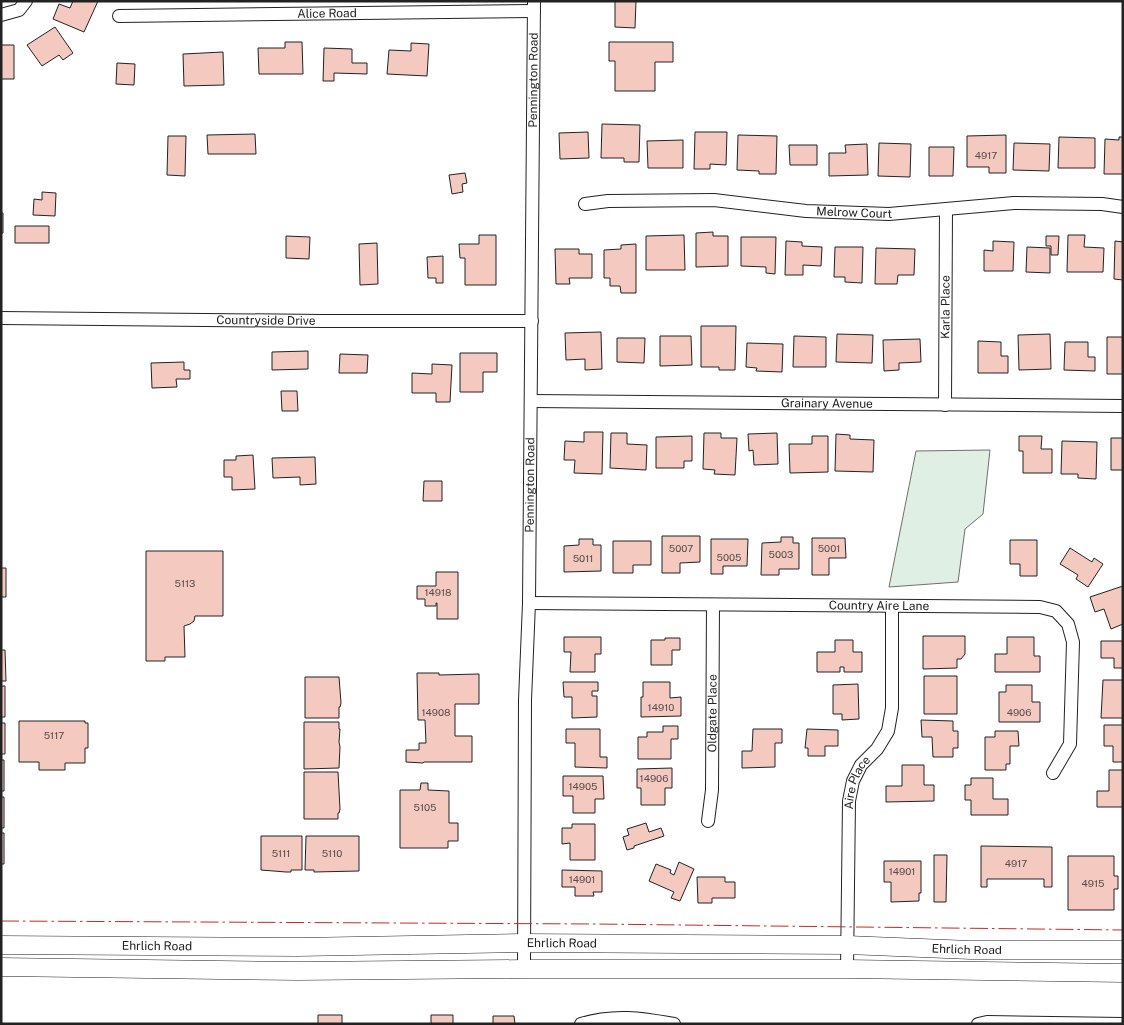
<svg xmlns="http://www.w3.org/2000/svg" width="1124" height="1025" font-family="'Public Sans',sans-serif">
<rect width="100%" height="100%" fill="#fff"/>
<path fill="#e0efe3" stroke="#6f6f6f" d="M990,450l-7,64 -18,15 -7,53 -69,5 27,-136z"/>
<path fill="#f3c9c0" stroke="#222" d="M73,1h25l-14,31 -31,-13 6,-15 11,4z
M615,1h21l-1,27 -20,-1z
M55,27l18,26 -10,7 -4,-5 -17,11 -15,-21z
M285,42h17l1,32h-44l-1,-26h27z
M609,42h64v20h-18v29h-40v-30h-6z
M411,43l18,1 -2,32 -40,-2 2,-24 22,1z
M1,45h13v34h-13z
M324,48l28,1v14h15v11l-33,-1v8h-11z
M223,52l1,33 -40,1 -1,-32z
M117,63l18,1 -1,21 -18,-1z
M602,124l38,1 -1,37h-15v-4h-23z
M588,132l1,26 -29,1 -1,-26z
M695,132h32l-1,33 -16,-1v5h-16z
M255,134l1,20h-48l-1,-19z
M738,135l39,1 -1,38h-17v-3l-22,-1z
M1006,135v38h-17v-6h-22v-31z
M168,136h18l-1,40 -18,-1z
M1059,137l36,1v30h-37z
M1119,137h4v37h-19l1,-35 14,1z
M683,140v28h-35l-1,-27z
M879,143l32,1 -1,33 -32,-1z
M1014,143l36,1 -1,27 -36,-1z
M867,144l1,31 -39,1v-23h17l-1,-8z
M789,145h28v20h-27z
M929,147h25l-1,29h-24z
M465,173l2,10 -5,1 1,8 -11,2 -3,-19z
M42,192l14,1 -1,23 -22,-1 1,-16 8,1z
M1,213h2v20h-2z
M15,226h34v17h-34z
M713,232v4h15v30l-32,1v-34z
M479,235h17v50h-31v-27h-5l-1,-14h20z
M684,235l1,35h-39v-34z
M1068,235h17l-1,12 20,1 -1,24h-36z
M286,236l24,1 -1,22 -23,-1z
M1046,236h13l-1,19h-7v-9h-5z
M741,237h35l-1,37 -9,-1v-6l-25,-1z
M786,241l16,1v4l20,1 -1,19 -18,-1v10h-18z
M993,241l21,1 -1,29h-29v-21l9,1z
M1115,241l8,1v38l-9,-1z
M377,243l1,41 -18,1 -1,-41z
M636,244v49h-15l-1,-7h-10v-8h-6v-28l17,-1v-4z
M835,247h28l-1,36 -17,-1v-5h-11z
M1027,247l23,1v25l-24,-1z
M876,248l39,1 -1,26h-16l-1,9h-22z
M555,249h24v5h13v24h-23l1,6h-14z
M443,256v27h-7v-5h-8l-1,-21z
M701,326h35l-1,44h-16v-3h-18z
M601,332l1,37 -17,1v-11l-19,1 -1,-27z
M837,334l36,1 -1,28 -36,-1z
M1050,334l1,35 -32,1 -1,-35z
M660,336h31l1,29 -32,1z
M794,336l32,1v30h-33z
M1107,337h16v37h-16z
M617,338h28l-1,25 -27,-1z
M920,339l1,23 -22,1v7l-15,1 -1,-31z
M978,341l23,1v14h7v17h-30z
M1065,342h23v15h7v14l-31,-1z
M747,343l36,1 -1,28 -26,-1 1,-3 -11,-1z
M308,351v18l-36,1v-18z
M460,353h37v19h-14v20h-23z
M340,354l28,1 -1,18h-28z
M184,362v8h6v9h-14l1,8 -25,1 -1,-25z
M432,364l20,1 -2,37h-14v-9h-24v-20l20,1z
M281,391h16l1,20h-16z
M584,432h19l-1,42 -28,-1 1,-13h-11l1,-19 19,1z
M611,433h16v11l20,1 -1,25 -36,-2z
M704,433h17v5h16l-2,37 -21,-1 1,-4 -12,-1z
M777,433l1,31 -24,1 -1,-15 -4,1 -1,-17z
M836,434l14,1v4l24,1 -1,32 -38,-1z
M692,436v25h-8v7h-28v-31z
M812,436h16v36l-38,1 -1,-29h23z
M1019,436h23l-1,13h11v24h-29v-22h-4z
M1111,438h12v32h-12z
M1062,441l35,1 -1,37 -18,-1v-4h-17z
M253,455l2,34 -23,1v-13h-8v-17h12v-4z
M315,457l1,27 -16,1v-8l-27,1 -1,-20z
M424,481h18v20h-19z
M662,536h38v26l-20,1v10h-18z
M781,537h12v6h6v26h-20v6h-18l1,-32 19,-1z
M812,538h33l1,20h-17v17h-17z
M579,539h14v6h8v26l-37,1v-26l15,-1z
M711,539h37l-1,27h-24v8h-12z
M1010,540h27v36h-17v-12h-10z
M613,541h38v24h-18v8h-20z
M1070,548l22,14 2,-4 9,6 -15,23 -12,-8 2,-4 -18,-11z
M146,551h77v65h-28l-1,5 -4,3 -6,2 1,31h-20v4h-19z
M1,568h5v29h-5z
M436,572h22v47h-21v-16h-1v3h-11v-7h-8v-13h19z
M1123,586v38l-12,5 -7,-20 -9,3 -5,-15z
M923,636h42v18l-4,5h-4v9l-34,1z
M564,637h37v17h-6v18h-25l1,-20h-7z
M1007,637h27v19h6v16h-45v-18h12z
M665,638h15v12h-8v15h-21v-25h14z
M835,640h18v12h9v20h-18v-5h-4v5h-23v-20h18z
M1101,641h22v27h-9v-10h-13z
M1,650h4l1,31h-5z
M417,673h22v2l40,-1v30h-24v32h17v26h-48l-1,1 -17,-1v-12h13v-7h7l-1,-23h-7z
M924,676h33v38h-33z
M305,677h34l2,26 -1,4h-1v11h-34z
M1103,680h20v38h-22z
M563,682h35v9h-6v5h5v21l-25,1v-21h-8z
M643,682h27v16l11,-1v19l-40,1v-20h2z
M858,684l1,35 -17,1v-6h-9v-29z
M1006,685h26v17h8v20h-41v-30h7z
M1,686h4v31h-4z
M921,720l32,1v10h5v17h-5v9h-20l-1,-20h-10z
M19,721h66v2h3v25h-3v15h-20v7h-26v-8h-20z
M304,722h35v7h1l-1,13 1,5 -1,21 -35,1z
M1,723h4v31h-4z
M1104,725h19v37h-10v-16h-9z
M663,726h15v13h-7v20h-33v-22h9v-5h16z
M566,729h34v28h7v11l-32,-1v-24h-9z
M753,729h29v14h-7v24l-33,1v-17h10z
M807,729l31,1v16h-13v10h-17v-8h-3z
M995,731h23l1,15h-9v18h-4v6h-21v-33h10z
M1,760h3v31h-3z
M902,765h22v20h10v16l-48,1v-16h16z
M672,768v20h-7v17h-24v-17h-4v-19z
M1109,770h14v37h-26v-16h12z
M304,772h34l2,37 -1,4h-1v6h-34z
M563,776h40l1,23h-9v14h-22v-17h-10z
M971,778h22v21h15v16h-37v-15h-6v-15h6z
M421,783h7v7l21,1v32h9v18h-10v7h-48v-58h20z
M1,797h3v31h-3z
M646,823l3,9 12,-4 3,8 -30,10v2l-7,2 -4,-13 6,-2 -2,-6z
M572,824h23v36h-25v-17l-8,1v-16h10z
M1,833h3v31h-3z
M261,836h41v34h-11v2h-5l-25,-2z
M306,836h53v35l-45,1v-2h-9z
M981,846l71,1v40h-8v-8h-57v8h-6z
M934,855h13l-1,47h-12z
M1068,856h46v20h4v13h-4v21h-46z
M884,861h37v32h-2v8l-28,1v-20h-7z
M679,862l15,7 -14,32 -9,-3 3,-6 -25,-11 7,-17 15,6 -1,3 4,2z
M562,870l40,1v21h-9l1,4h-19v-9h-13z
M697,877h28v5h10v16h-23v5h-14z
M318,1015h24v9h-24z
M431,1015h22v9h-22z
M493,1016h21l1,8h-22z"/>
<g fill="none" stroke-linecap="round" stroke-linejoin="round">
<g stroke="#222" stroke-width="14">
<g id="minor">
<path d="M1,15l18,-5 7,-9"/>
<path id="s1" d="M119,16l415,-5"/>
<path id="s2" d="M585,204l23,-3 106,-1 92,11 83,3 125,-11 88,1 21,3"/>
<path id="s3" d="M1,318l322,3h209"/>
<path id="s4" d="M531,401l592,5"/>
<path id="s5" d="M945,405l1,-195"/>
<path id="s6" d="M529,603l511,4 16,4 12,13 5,18 -3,102 -17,29"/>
<path id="s7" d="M708,821l4,-31 1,-185"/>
<path id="s8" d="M524,969l1,-269 4,-97 5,-602"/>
<path id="s9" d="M847,969l2,-168 4,-20 8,-16 16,-16 11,-18 4,-23v-102"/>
<path d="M581,1024c33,-10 60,-6 93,0"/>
<path d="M978,1024l9,-2 136,2"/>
</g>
</g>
<g stroke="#222" stroke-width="19">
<g id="secondary">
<path id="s10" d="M1,945l297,2 226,-4 323,2 124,5h152"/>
<path d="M1,967l297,4 226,-2h323l276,4"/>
</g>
</g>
<use href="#minor" stroke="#fff" stroke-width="12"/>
<use href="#secondary" stroke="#fff" stroke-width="18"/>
<path stroke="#c62828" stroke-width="1" stroke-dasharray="18 4 2.5 4" stroke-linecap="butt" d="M1,921l593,3 529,6"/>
</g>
<g text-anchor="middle" stroke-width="4" stroke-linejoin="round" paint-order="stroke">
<g font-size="10" fill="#564c4a">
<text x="986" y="159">4917</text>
<text x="681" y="552">5007</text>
<text x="829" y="552">5001</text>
<text x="781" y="558">5003</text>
<text x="729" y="561">5005</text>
<text x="583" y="562">5011</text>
<text x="185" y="587">5113</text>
<text x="438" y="596">14918</text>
<text x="661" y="711">14910</text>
<text x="436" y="716">14908</text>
<text x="1019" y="716">4906</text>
<text x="54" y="739">5117</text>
<text x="654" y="782">14906</text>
<text x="583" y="790">14905</text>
<text x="425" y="811">5105</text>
<text x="281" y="857">5111</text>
<text x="332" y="857">5110</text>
<text x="1016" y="867">4917</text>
<text x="902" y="875">14901</text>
<text x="582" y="883">14901</text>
<text x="1093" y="887">4915</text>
</g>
<g font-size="12" fill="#222" stroke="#fff">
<text dy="4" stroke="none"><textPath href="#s1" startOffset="208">Alice Road</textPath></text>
<text dy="4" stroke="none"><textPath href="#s8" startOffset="889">Pennington Road</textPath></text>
<text dy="4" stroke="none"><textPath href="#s2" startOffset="270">Melrow Court</textPath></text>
<text dy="4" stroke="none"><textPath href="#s5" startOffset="98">Karla Place</textPath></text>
<text dy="4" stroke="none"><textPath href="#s3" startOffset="265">Countryside Drive</textPath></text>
<text dy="4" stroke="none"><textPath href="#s4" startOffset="296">Grainary Avenue</textPath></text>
<text dy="4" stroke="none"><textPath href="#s8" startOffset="484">Pennington Road</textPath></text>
<text dy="4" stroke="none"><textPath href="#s6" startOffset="350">Country Aire Lane</textPath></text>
<text dy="4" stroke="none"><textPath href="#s7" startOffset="108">Oldgate Place</textPath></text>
<text dy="4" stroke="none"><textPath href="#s9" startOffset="188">Aire Place</textPath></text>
<text dy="4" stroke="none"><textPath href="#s10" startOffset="561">Ehrlich Road</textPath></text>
<text dy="4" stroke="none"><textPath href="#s10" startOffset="156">Ehrlich Road</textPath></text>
<text dy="4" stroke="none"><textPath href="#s10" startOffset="966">Ehrlich Road</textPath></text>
</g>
</g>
<rect width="1124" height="1025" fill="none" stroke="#222222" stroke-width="5"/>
</svg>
